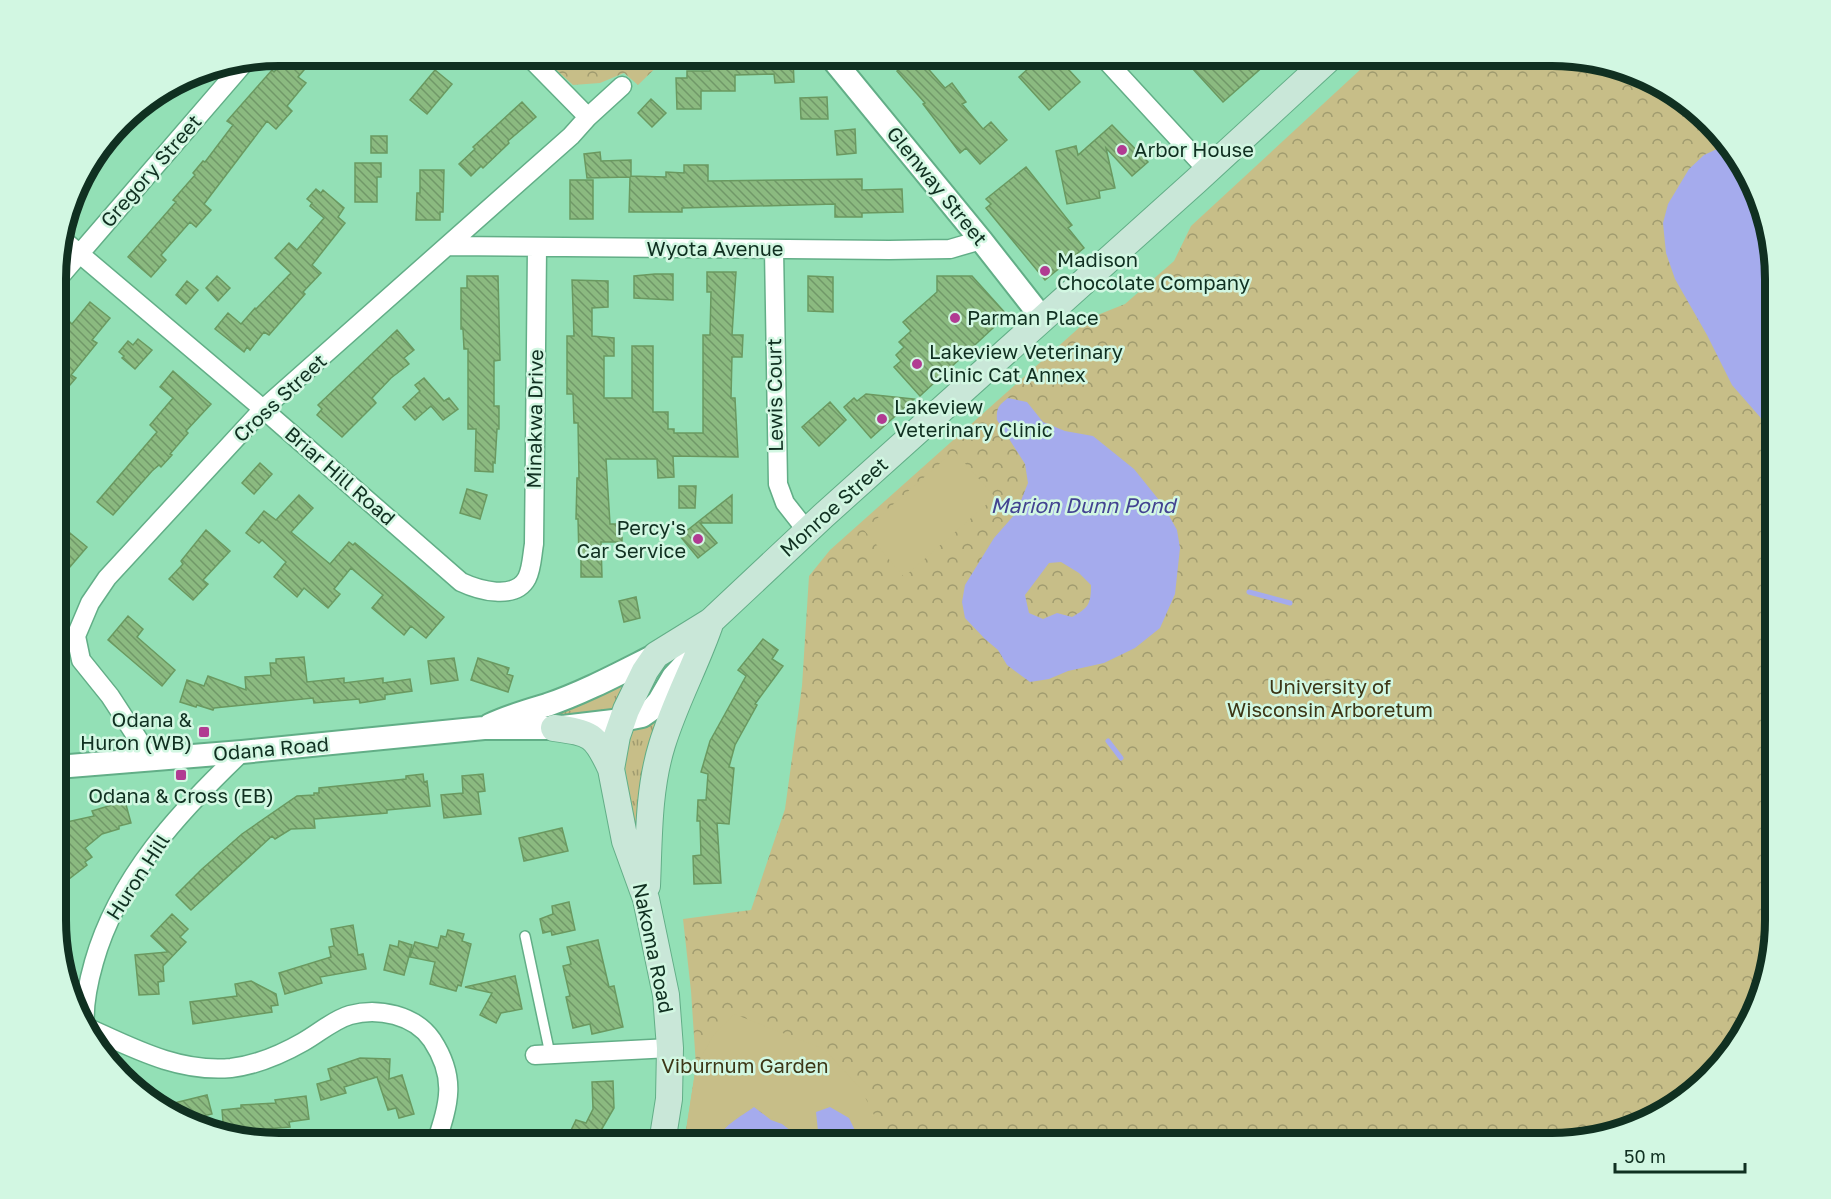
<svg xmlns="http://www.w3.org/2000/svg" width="1831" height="1199" font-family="'Golos Text',sans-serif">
<defs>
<pattern id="grass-tufts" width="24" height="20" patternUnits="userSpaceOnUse" patternTransform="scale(1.5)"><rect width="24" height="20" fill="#c7be88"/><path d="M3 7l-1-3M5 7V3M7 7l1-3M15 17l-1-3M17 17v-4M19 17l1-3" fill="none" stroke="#a09b6f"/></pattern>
<pattern id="park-crowns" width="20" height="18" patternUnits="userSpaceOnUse" patternTransform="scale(1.5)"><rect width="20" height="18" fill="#c7be88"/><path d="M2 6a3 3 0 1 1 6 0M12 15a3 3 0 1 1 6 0" fill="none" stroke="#a09b6f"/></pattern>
<pattern id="building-back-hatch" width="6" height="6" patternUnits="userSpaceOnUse" patternTransform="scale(1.5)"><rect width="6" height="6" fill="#8bba80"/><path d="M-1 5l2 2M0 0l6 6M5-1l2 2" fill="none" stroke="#709868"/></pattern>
</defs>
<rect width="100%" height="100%" fill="#93e0b6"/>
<path fill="url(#grass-tufts)" d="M636,673l-20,42 -85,6z
M665,704l-27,149 -14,-93 6,-32z"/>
<path fill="url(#park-crowns)" d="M541,56h127l-30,29 -14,-12 -24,10 -27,2z
M1375,56h177l71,11 53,26 70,75 29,97v669l-11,57 -26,53 -75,70 -97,29h-882l12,-77 -5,-75 -8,-72 68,-9 34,-101 17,-123 7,-110 21,-26 260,-232 35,-14 49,-43 17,-35z"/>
<path fill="#c7be88" d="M954,451l41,46 -91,80 -40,-47z
M734,1014l90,35 37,40 22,44 3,10h-25l-3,-3 -40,-9 -6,8 -17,-5 -41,-27c-12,9 -35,20 -36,36h-34l12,-77 17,-30z"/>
<path fill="#a5abed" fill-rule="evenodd" d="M1717,149l24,28 10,9 24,79v179l-15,-27 -28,-32 -25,-50 -32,-56 -9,-26 -3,-30 5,-19 21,-35 15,-14z
M1008,398l19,4 16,20 22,9 28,5 41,33 29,36 14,25 3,18 -5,46 -15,34 -25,20 -31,15 -36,8 -19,8 -19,3 -23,-17 -9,-15 -13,-11 -20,-21 -3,-16 3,-17 29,-47 22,-25 12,-30 -3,-19 -28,-44c-1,-12 2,-15 11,-22zM1061,562l18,11 12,12c0,20 -3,23 -19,32l-15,-4 -14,6 -14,-6 -4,-18 24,-32z
M754,1107l17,13 11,4 13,10 17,5 6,-8 -2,-19 14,-5 19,11 12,25h-143c1,-16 24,-27 36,-36z"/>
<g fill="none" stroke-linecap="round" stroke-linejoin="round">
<path stroke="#a5abed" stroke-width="5" d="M1249,592l41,11
M1108,741l13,17"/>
</g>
<path fill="url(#building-back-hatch)" stroke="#6a9960" stroke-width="1.5" d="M288,56h28l-18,21 8,6 -19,23 5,5 -16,18 -9,-8 -63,83 7,6 -15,17 -6,-5 -29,33 5,5 -15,17 -23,-20 48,-55 -3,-2 22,-25 -2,-2 10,-12 2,1 28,-37 -6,-4 45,-51 2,2z
M893,56h24l28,32 7,-5 14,19 -4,2 21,25 8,-7 16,18 -27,24 -14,-16 -6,5 -37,-49 2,-1 -28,-32 6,-5z
M1042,56h14l24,26 -31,28 -30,-33z
M1181,56h94l-52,46z
M793,59l1,23 -19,1 -1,-9 -39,1v16h-34v18h-24l-1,-31h11v-7h23v-9z
M435,70l17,14 -25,30 -17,-14z
M827,97l1,22h-27l-1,-21z
M651,99l15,14 -14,14 -14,-14z
M522,102l14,15 -28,24 1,2 -26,25 -2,-2 -10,10 -12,-12 16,-15 -2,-2z
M1112,125l36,37 -16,14 -26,-28 9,40 -16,3 1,7 -33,6 -11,-53 20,-5 2,9z
M855,129l1,24 -19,2 -2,-24z
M371,136h16v17h-16z
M600,152l1,9 30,-1v16l35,1v-5l18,1v-8h24v16l154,-2v11l40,-1 1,23 -41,1v4h-27v-13l-153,4v4h-53l1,-35 -43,1 -3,-24z
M355,163h26v14h-4v25h-22z
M1026,167l46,58 -4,3 16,20 -39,32 -59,-72 5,-4 -5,-5z
M420,170h24l-1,42h-3v8h-24l1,-27h3z
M570,180h23v39h-23z
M316,189l5,4 2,-3 21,18 -6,9 7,6 -33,42 9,8 -18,19 2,2 -36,41 -5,-3 -14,18 -3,-3 -3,5 -29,-23 13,-16 13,11 14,-16 1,1 35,-36 -16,-15 14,-15 8,7 27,-32 -14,-12 2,-3 -5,-4z
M707,272h29l-4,63h11l-1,22h-10l-1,41h4l3,59 -65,-1 1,21 -16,1 -1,-19h-51l4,65h12v18h-21l1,35h-21v-19h-2l-1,-39h-2l1,-41h2l-1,-55h-4l-1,-29h-6v-58h7l-2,-56 36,1v26l-16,1v28l22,2v18h-10v42h28v-52h21v66h15v17h6v4h29v-98h7l1,-43h-4z
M655,274h18v26l-39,-2v-22z
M217,276l13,12 -12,13 -12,-13z
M467,276h31l2,84 -6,1v45h5v23h-2l-2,34 -2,-1v10l-18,-1 1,-42h-8v-80h-4l-1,-20h-2v-41h6z
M808,276l25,1v35l-25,-1z
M937,276h35l35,39 -87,81 -26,-29 7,-6 -5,-6 8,-8 -5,-5 12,-11 -8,-9 34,-30z
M187,281l11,9 -12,14 -10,-9z
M90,302l20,16 -18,22 5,3 -26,32 5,3 -19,22v-63l13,-15 2,2z
M397,330l17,20 -10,8 5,6 -18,14 -19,20 4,5 -34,34 -25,-22 5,-6 -4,-4z
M138,339l14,11 -17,19 -13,-11 2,-2 -5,-4 9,-11 5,4z
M173,371l38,33 -25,27 2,2 -18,21 2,1 -11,12 -2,-2 -7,6 -39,44 -16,-13 60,-70 -7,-7 23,-27 -13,-11z
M424,378l20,23 5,-3 9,11 -15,11 -12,-14 -16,14 -12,-13 17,-16 -5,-6z
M866,394l48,5 -43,39 -27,-31 10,-9 3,3z
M830,402l16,18 -27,26 -17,-19z
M260,463l12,11 -18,20 -12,-11z
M679,486h17l-1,22h-16z
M467,489l20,6 -7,24 -20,-6z
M299,495l14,13 -22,24 39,32 19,-22 4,3 2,-2 89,74 -18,21 -15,-12 -7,9 -32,-27 11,-13 -32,-27 -17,21 6,5 -12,14 -24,-20 -7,9 -23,-20 12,-15 -24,-22 -3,3 -13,-10 18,-22 12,9z
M732,495v28h-32l17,20 -19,15 -18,-22z
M57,530l10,7 3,-4 17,14 -30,35z
M206,530l24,21 -27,29 5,4 -15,16 -24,-21 14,-15 -2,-3z
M636,597l4,21 -16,4 -5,-21z
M128,616l15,13 -6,8 38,33 -13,16 -54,-46z
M763,639l15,11 -6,9 11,7 -28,38 2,1 -22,40 -6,22 5,1 -5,56 -12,-1 4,60 -27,1 -1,-28 8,-1 -1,-34h-3l1,-21h8l2,-26 -7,-2 9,-31 36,-65 -8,-6z
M304,657l3,25 37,-4v5l39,-5v5l27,-4 2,12 -27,4v4l-25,4 -1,-4 -45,4 -1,-5 -99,10 -1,2 -16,-5 -1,2 -16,-5 7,-22 17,6 4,-10 38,14 -1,-13 26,-2 -1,-12h6v-4z
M454,658l4,22 -27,4 -3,-23z
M478,658l31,10 -2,6 6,2 -5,16 -37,-12z
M423,774l1,8 3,-1 3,25 -43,4v3l-73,6 1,9 -24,1 -16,10 -3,-3 -81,74 -15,-15 26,-26 40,-35 55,-38 17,-1v-2h5v-5l87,-9v-3z
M483,774l2,17 -7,1 3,22 -37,4 -3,-23 22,-2 -1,-17z
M125,801l6,22 -12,3v3l-17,5 -17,14 7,9 -7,5 2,3 -18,14 -12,-14v-4l11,-9 -6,-29 32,-7 -2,-5z
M562,828l6,23 -44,10 -5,-23z
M569,902l6,28 -23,5 -1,-4 -8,2 -3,-14 13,-5 -1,-8z
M172,914l16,15 -8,8 6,5 -23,24 1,15 -6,1 1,12 -20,1 -4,-40 33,-3 -17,-16z
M353,925l5,30 5,-1 3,15 -46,8 2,6 -37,11 -6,-21 52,-16 -2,-10 5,-1 -3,-17z
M448,930l16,4 -2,7 9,3 -10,42 -3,-1 -2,6 -26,-7 5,-22 -25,-5 5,-15 23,6 3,-12 5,1z
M598,940l11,47 5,-1 9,41 -31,7 -2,-10 -17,4 -7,-31 4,-1 -7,-30 8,-2 -4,-17z
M399,941l13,4 -8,30 -20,-5 6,-25 8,2z
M515,976l7,33 -21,4 -5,10 -16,-8 12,-22 -27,-6z
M251,981l25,13 2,11 -7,1 1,6 -79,12 -3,-22 47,-6 -2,-12z
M360,1058l30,1 -1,20 13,-4 12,39 -15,4 -3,-10 -8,2 -11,-33 -33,10 2,6 -25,7 -4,-16 14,-4 -3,-11z
M613,1081l1,27 -14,24 27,11h-62l11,-23 10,3 7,-14 -1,-27z
M207,1095l5,19 -27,6 -27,-13z
M306,1096l3,23 -20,3 1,5 -47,4 1,7 -20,-4 -2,-24 19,-2v-3l35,-2 -1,-3z"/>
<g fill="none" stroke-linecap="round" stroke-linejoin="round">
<g stroke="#62ae87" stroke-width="12">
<path id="service" d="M525,936l25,118"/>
</g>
<g stroke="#62ae87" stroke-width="21">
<path id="minor" d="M528,56l60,61
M1102,56l105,114
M61,238l202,171 198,173c17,8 54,19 66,-4 5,-10 5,-23 7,-34l3,-296
M448,246l441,4 61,-1 31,-9
M774,249l4,235 7,19 22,28
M57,280l188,-218
M151,759l-41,-63 -29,-36 -5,-24 14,-33 17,-25 156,-169 308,-273 17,-19 34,-31
M84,1026c47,21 94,47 147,42 25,-3 51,-14 72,-26 16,-9 30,-22 47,-27 28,-8 65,0 82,25 25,38 17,63 4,103
M85,1029c-2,-22 3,-46 9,-67 24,-85 86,-151 148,-210
M535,1055l135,-7"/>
</g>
<g stroke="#62ae87" stroke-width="26">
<path id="tertiary" d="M830,56l151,184 62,79
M490,725c19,-9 37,-14 57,-20 38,-13 73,-32 109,-50
M57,767l185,-15 242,-24h70l68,-8 20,-4 10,-7 7,-8 14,-24 24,-26"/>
</g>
<g stroke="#62ae87" stroke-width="28">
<path id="secondary" d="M554,728c37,5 41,6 57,41
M647,886c2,-46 1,-96 15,-141 13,-43 35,-82 49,-124
M662,1143l7,-44 1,-51 -4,-53 -20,-96 -21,-58 -14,-72 6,-33 9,-26 19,-39 11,-16 55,-34 112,-105 373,-335 136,-125"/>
</g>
<use href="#service" stroke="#fff" stroke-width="9"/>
<use href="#minor" stroke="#fff" stroke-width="18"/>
<use href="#tertiary" stroke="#fff" stroke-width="22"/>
<use href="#secondary" stroke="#c9e7d8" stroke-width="26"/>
</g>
<g fill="#b13b92" stroke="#d2f7e2" stroke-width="2">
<circle cx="1122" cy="150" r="6"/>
<circle cx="1045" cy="271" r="6"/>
<circle cx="955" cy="318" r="6"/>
<circle cx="917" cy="364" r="6"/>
<circle cx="882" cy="419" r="6"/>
<circle cx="698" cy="539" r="6"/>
<rect x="198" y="726" width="12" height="12" rx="3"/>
<rect x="175" y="769" width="12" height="12" rx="3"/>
</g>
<g text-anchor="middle" stroke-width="5" stroke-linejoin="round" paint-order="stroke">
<g font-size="20" fill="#103021" stroke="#d2f7e2" text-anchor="start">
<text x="1134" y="157">Arbor House</text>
<text x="1057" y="267">Madison<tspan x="1057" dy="23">Chocolate Company</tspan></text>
<text x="967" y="325">Parman Place</text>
<text x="929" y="359">Lakeview Veterinary<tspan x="929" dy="23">Clinic Cat Annex</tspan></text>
<text x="894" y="414">Lakeview<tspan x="894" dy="23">Veterinary Clinic</tspan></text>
<text x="686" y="535" text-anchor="end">Percy's<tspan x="686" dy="23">Car Service</tspan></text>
<text x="192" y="727" text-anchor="end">Odana &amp;<tspan x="192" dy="23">Huron (WB)</tspan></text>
<text x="181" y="803" text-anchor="middle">Odana &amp; Cross (EB)</text>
</g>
<g font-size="20" fill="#103021" stroke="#d2f7e2">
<text transform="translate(151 171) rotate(-49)" y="7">Gregory Street</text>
<text transform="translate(937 186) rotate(51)" y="7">Glenway Street</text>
<text x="715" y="256">Wyota Avenue</text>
<text transform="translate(775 395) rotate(-91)" y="7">Lewis Court</text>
<text transform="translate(280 398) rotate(-43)" y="7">Cross Street</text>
<text transform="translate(535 419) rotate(-89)" y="7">Minakwa Drive</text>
<text transform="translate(340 476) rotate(41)" y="7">Briar Hill Road</text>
<text transform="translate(834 507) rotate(-42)" y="7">Monroe Street</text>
<text transform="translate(271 749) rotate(-5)" y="7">Odana Road</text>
<text transform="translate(138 877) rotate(-57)" y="7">Huron Hill</text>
<text transform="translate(653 948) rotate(78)" y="7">Nakoma Road</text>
</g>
<g font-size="20" fill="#3c3616" stroke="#d2f7e2">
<text x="1330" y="694">University of<tspan x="1330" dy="23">Wisconsin Arboretum</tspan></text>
<text x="745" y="1073">Viburnum Garden</text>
</g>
<g font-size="21" font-style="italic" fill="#434391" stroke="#d2f7e2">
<text x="1083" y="513">Marion Dunn Pond</text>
</g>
</g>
<path d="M0 0H1831V1199H0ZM279 66H1552A213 213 0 0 1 1765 279V920A213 213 0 0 1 1552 1133H279A213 213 0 0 1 66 920V279A213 213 0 0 1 279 66Z" fill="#d2f7e2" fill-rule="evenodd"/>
<path fill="none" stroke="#103021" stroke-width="8" d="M279 66H1552A213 213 0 0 1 1765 279V920A213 213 0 0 1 1552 1133H279A213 213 0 0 1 66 920V279A213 213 0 0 1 279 66Z"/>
<path d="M1615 1163v9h130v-9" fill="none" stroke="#103021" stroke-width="3"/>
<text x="1624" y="1163" font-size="18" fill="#103021" stroke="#d2f7e2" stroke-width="4.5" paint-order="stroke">50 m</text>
</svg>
